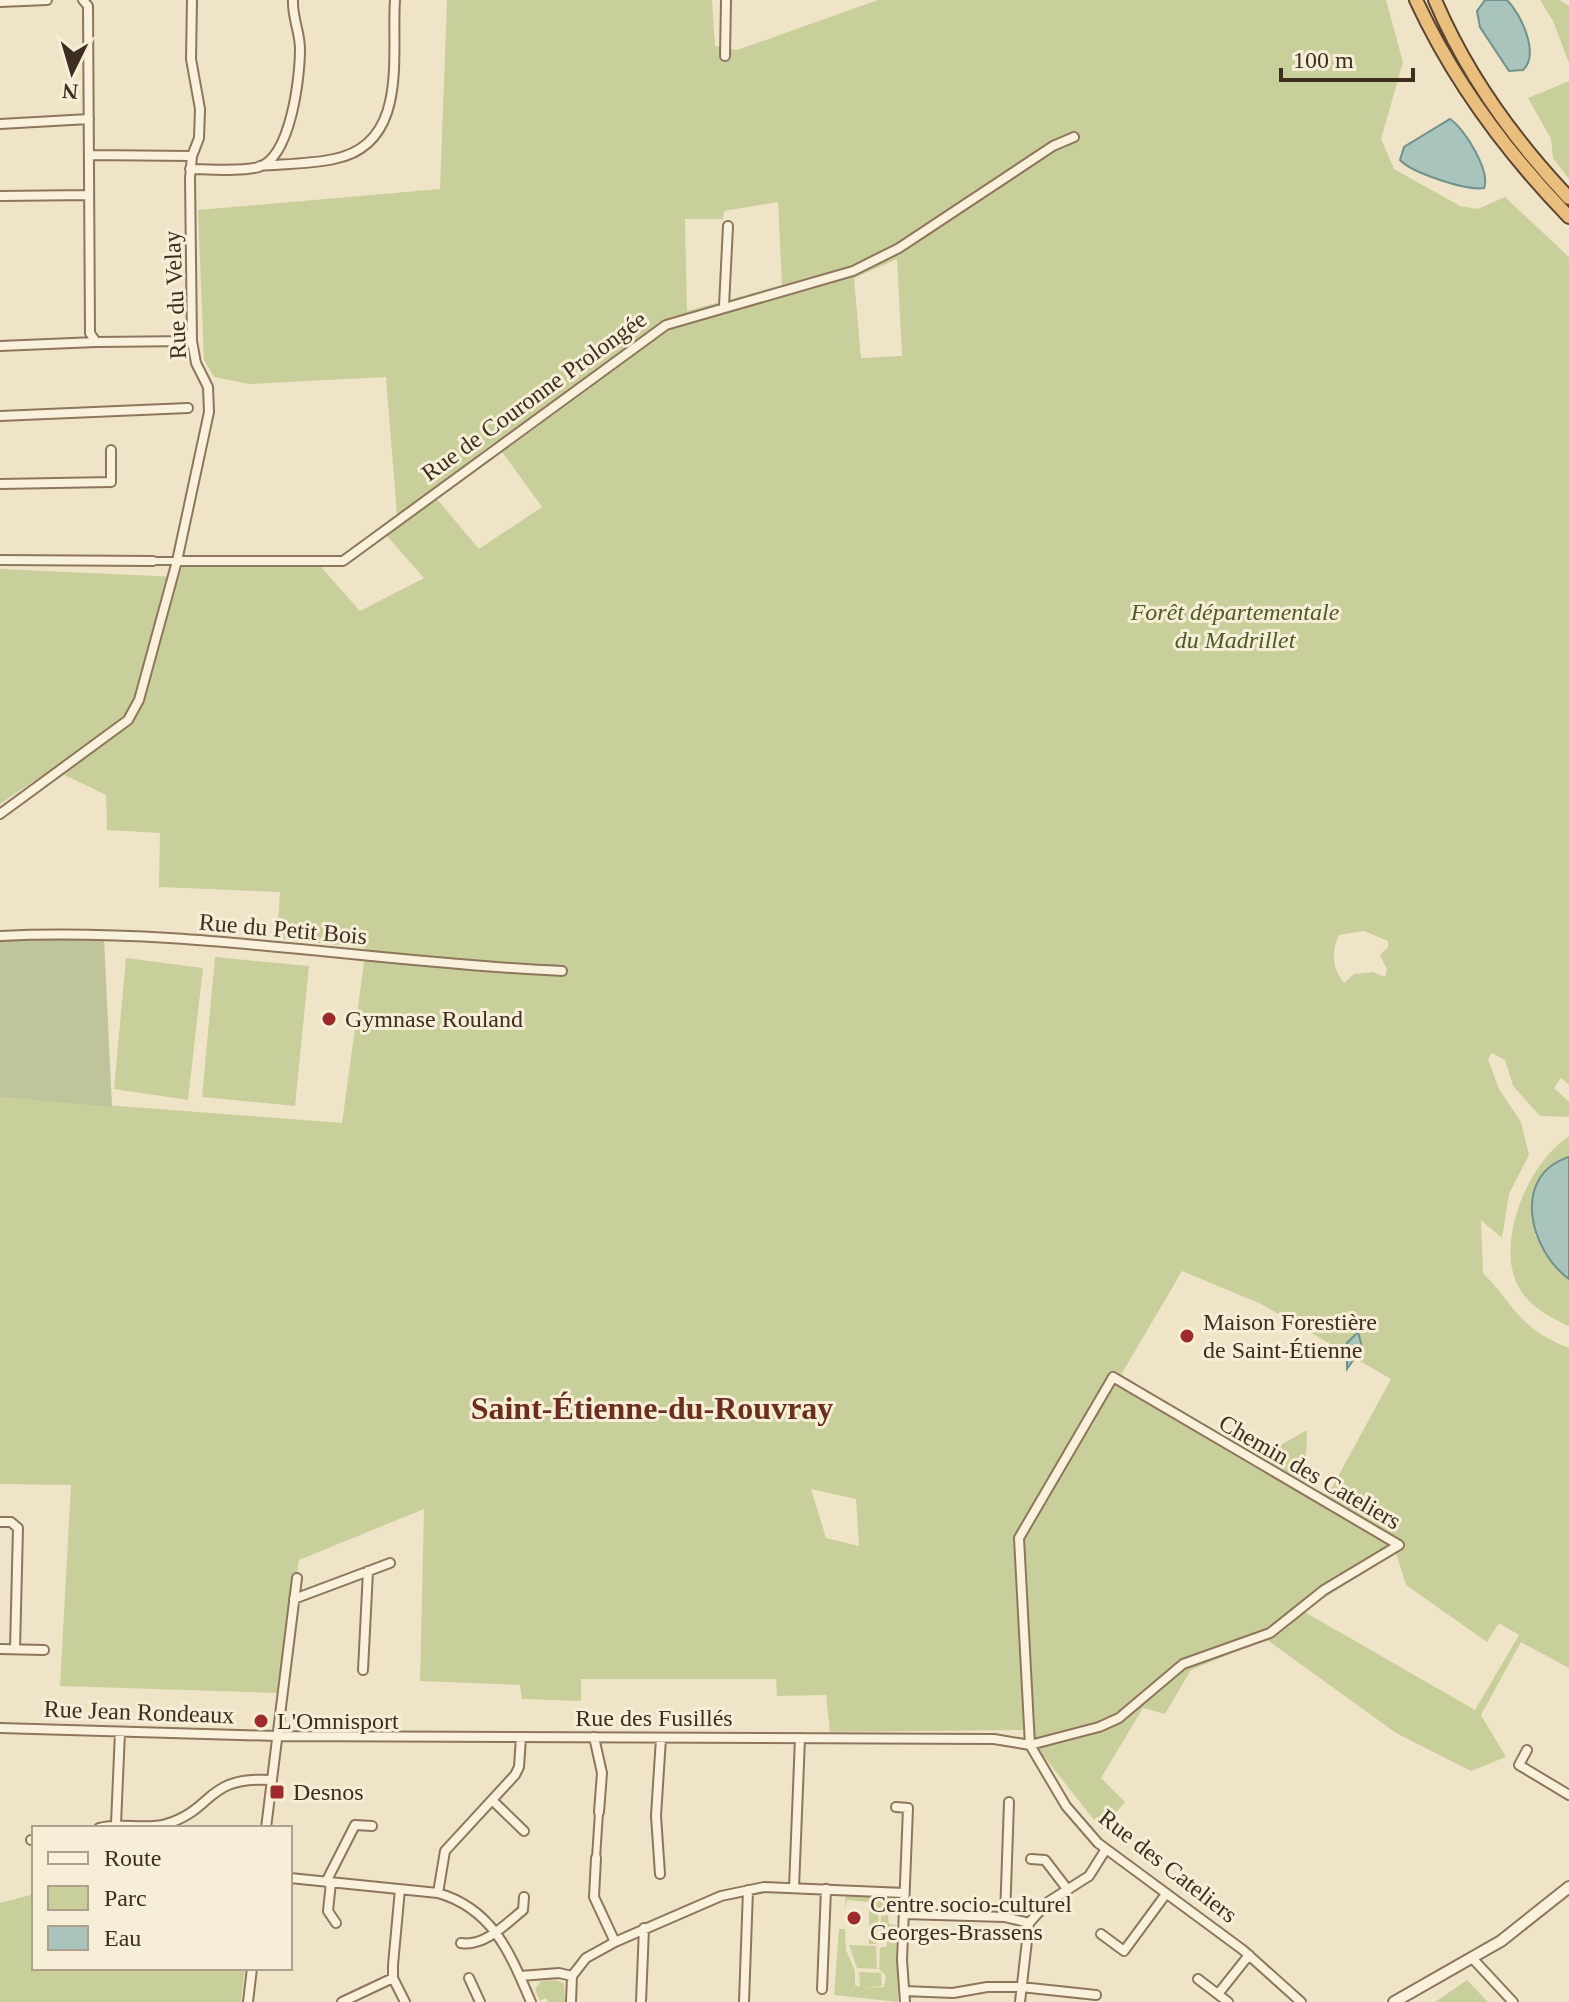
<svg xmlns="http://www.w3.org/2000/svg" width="1569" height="2002" font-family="Georgia,serif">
<rect width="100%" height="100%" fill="#f0e4c8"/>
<path fill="#c9cf9b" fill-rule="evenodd" d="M447,0h265l3,46 22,4 141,-50h508l17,62 -22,77 13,30 66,37 18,3 27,-12 64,60v828l-8,-7 -7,10 15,14v15l-29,-1 -27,-30 -8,-26 -13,-7 -4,6 11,30 22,33 8,33 -20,39 -7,44 -21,-18 2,53c35,36 34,54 86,75v320l-48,-26 -40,73 25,42 -35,14 -75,-38 -130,-94 -75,31 -26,44 -22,-6 -42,70 24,24 -23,28 -79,-100 -193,2 -4,-37 -49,1 -1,-17h-195v22l-59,-2 -2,-14 -100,-4 4,-172 -125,51 -21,133 -218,-7 11,-201 -71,-1v-387l342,26 24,-175 -89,-10 3,-46 -121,-5 1,-54 -53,-3 -1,-35 -54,-26 -52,35v-235l179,8 4,-14 138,4 39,44 64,-33 -37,-42 49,-38 43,51 63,-42 -47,-65 -98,74 -11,-139 -136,7 -36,-7 -10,-17 -6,-150 242,-21zM778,202l4,83 -95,26 -2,-92h38l1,-8zM897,259l5,97 -41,2 -7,-80zM1364,931l24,10v6l-8,8 7,15 -2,7 -12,-5 -19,2 -10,9c-12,-15 -13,-30 -5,-48zM1182,1271l79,33 130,75 -63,116 -23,-10 2,-55 -51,29 -135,-84zM811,1489l45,10 3,47 -33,-8zM1396,1553l10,32 81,57 12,-19 20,12 -44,75 -172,-99z
M1540,0h19l10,6v57l-16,-42z
M1569,81v98l-16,-21 -2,-19 -23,-41z
M215,957l94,9 -14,140 -93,-9z
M126,958l77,10 -15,132 -74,-11z
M1569,1136v21l-7,2 -27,76 24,37 10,7v47c-20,-9 -42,-21 -52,-42 -21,-45 12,-122 52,-148z
M34,1894v74h211l-4,34h-241v-99z
M846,1896l43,2v13h-10l-3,33h-7v-42l-22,-2 -3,11z
M888,1915l1,9 7,1 2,77 -64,-7 5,-66h6l1,21 9,21v14l5,2 -1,-15 22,1 1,13 -18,2 20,-1 2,-11 -7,-7 1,-21 7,-2v-9l-7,-1 1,-20z
M849,1945l27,1 1,23 -20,-1z
M556,1980l8,3 1,19h-17l-2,-4 -6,3 -5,-12 6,-8z
M1467,1980l21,22h-53z"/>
<path fill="#bfc49a" d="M0,938h104l8,169 -112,-10z"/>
<path fill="#a9c4bc" stroke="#6f938a" stroke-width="2" d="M1485,0h22c14,14 33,54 16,70l-14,1 -29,-44 -3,-16z
M1450,119c14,9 41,52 34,69 -17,3 -72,-15 -84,-28l4,-13z
M1569,1157v122c-39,-28 -59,-103 0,-122z
M1358,1332l4,15 -15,22v-26z"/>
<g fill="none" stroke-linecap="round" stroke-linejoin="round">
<g stroke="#8d765c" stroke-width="10">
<path id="pedestrian" d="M153,561h24
M596,1858l3,-46"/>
</g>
<g stroke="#8d765c" stroke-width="12">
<path id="minor" d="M83,0l5,6 2,327 6,9 96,-1
M0,2l47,-2
M725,56l1,-56
M0,124l89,-5
M89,155l103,1
M260,166c24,-2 50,-2 74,-7 76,-15 57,-105 61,-159
M190,169c22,0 48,3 69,-2 32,-10 41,-90 41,-118 0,-17 -8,-32 -7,-49
M0,196l89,-1
M724,306l4,-80
M0,346l96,-4
M0,416l188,-8
M0,484l111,-2v-32
M0,560l153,1
M177,561h166l323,-236 187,-54 46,-23 154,-102 21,-9
M0,814l128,-94 11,-20 38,-139 32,-149 -1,-25 -12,-24 -4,-22 -2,-163 2,-22 7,-18 1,-29 -9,-50 1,-59
M0,936c188,-9 374,27 562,35
M0,1522h11l7,6 -3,121
M294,1599l96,-36
M0,1649l44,1
M363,1670l5,-99
M0,1728l277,8 717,3 36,6 69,-18 20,-9 64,-54 87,-31 54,-43 75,-45 -286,-168 -94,161 11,207
M594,1737l8,36 -3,39
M1030,1745l36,61 32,37 145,107 58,52
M1527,1750l-8,15 50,30
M492,1800l32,31
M896,1807l12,1 -6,152 3,42
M116,1824l4,-92
M99,1828c22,-6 46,2 67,-4 48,-14 39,-48 105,-44
M266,1828l31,-250
M31,1840h3
M596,1858l-2,39 21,45
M1031,1859l14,1 23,30
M660,1874l-4,-58 5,-78
M290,1878l148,15c55,16 72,60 93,109
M326,1882l29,-57 17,1
M331,1882l-3,29 8,12
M794,1888l6,-150
M400,1889l-7,76v13l12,24
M438,1893l7,-42 70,-76 4,-8 2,-30
M904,1914l101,3 24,6
M1005,1917l4,-115
M1101,1934l23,17 42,-57
M461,1943c23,4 45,-19 62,-33l1,-13
M1473,1959l40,43
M520,1976l39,-3 13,3
M572,1976l14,-18 29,-16 106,-46 43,-9 140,6
M469,1978l11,24
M1198,1979l30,23
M822,1989l4,-100
M904,1991l49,2 34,-6h34l75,8
M1218,1994l31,-39
M248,2002l4,-34
M342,2002l51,-24
M571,2002l1,-26
M641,2002l3,-74
M744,2002l4,-112
M1020,2002l9,-79 19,-21 41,-26 17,-27"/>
</g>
<g stroke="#8d765c" stroke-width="14">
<path id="tertiary" d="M1394,2002l107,-61 68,-54"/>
</g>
<g stroke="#5b4430" stroke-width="16">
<path id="trunk" d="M1416,0c37,80 92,154 153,217
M1435,0c31,73 80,141 134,198"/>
</g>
<use href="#pedestrian" stroke="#faf1dc" stroke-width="6"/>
<use href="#minor" stroke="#faf1dc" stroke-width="8"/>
<use href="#tertiary" stroke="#faf1dc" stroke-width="10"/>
<use href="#trunk" stroke="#eabe7c" stroke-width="12"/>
</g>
<g fill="#9e2a2b" stroke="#f7eed8" stroke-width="3">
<circle cx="329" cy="1019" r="8"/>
<circle cx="1187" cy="1336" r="8"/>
<circle cx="261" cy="1721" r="8"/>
<rect x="269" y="1784" width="16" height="16" rx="4"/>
<circle cx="854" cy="1918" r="8"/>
</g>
<g text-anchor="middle" stroke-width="6" stroke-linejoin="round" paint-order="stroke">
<g font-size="24" fill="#3d2e20" stroke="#f7eed8">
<text transform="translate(175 295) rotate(-93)" y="8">Rue du Velay</text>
<text transform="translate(534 396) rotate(-36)" y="8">Rue de Couronne Prolongée</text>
<text transform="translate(283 929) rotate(5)" y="8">Rue du Petit Bois</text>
<text transform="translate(1310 1472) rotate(30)" y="8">Chemin des Cateliers</text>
<text transform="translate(139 1712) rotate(2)" y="8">Rue Jean Rondeaux</text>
<text x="654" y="1726">Rue des Fusillés</text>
<text transform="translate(1168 1866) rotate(38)" y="8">Rue des Cateliers</text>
</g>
<g font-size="24" font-style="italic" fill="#4d5a26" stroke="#f7eed8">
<text x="1235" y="620">Forêt départementale<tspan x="1235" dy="28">du Madrillet</tspan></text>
</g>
<g font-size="24" fill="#3d2e20" stroke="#f7eed8" text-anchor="start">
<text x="345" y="1027">Gymnase Rouland</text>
<text x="1203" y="1330">Maison Forestière<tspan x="1203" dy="28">de Saint-Étienne</tspan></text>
<text x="277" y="1729">L'Omnisport</text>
<text x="293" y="1800">Desnos</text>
<text x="870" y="1912">Centre socio-culturel<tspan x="870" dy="28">Georges-Brassens</tspan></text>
</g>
<g font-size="32" font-weight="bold" fill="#6b2e1e" stroke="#f7eed8">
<text x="652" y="1419">Saint-Étienne-du-Rouvray</text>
</g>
</g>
<rect x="32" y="1826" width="260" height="144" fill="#f7eed8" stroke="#ada18e" stroke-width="2"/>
<rect x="48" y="1852" width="40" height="12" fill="#faf1dc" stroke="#ada18e" stroke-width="2"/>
<text x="104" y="1866" font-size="24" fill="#3d2e20">Route</text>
<rect x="48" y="1886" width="40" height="24" fill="#c9cf9b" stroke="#ada18e" stroke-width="2"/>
<text x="104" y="1906" font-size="24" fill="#3d2e20">Parc</text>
<rect x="48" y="1926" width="40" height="24" fill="#a9c4bc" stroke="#ada18e" stroke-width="2"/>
<text x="104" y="1946" font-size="24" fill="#3d2e20">Eau</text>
<g transform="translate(72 72) rotate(185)" stroke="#f7eed8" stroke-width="6" paint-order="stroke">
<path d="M0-6L14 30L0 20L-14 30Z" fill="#3d2e20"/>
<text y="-12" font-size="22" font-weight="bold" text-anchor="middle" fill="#3d2e20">N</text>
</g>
<path d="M1281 68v12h132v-12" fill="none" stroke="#3d2e20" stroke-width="4"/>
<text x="1293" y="68" font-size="24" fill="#3d2e20" stroke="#f7eed8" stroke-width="6" paint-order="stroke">100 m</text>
</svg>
